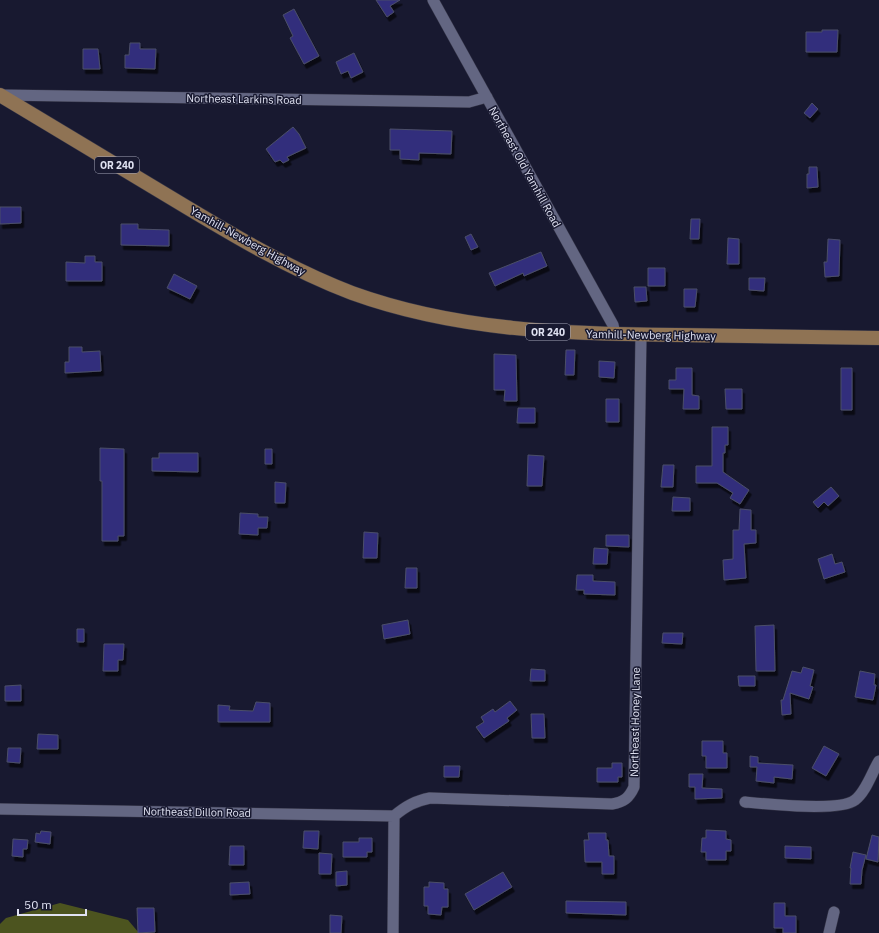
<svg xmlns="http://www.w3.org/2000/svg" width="879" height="933" font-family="'IBM Plex Sans',sans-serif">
<defs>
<filter id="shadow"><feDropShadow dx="2.5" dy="4.5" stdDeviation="0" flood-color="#0009"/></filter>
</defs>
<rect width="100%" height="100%" fill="#181930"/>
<path fill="#4c541f" d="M60,903l68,17 11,13h-139v-9l6,-6z"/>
<path fill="#322f7c" stroke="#4b4e68" filter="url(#shadow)" d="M376,0h24l-10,6 4,6 -7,5z
M294,9l25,47 -15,8 -14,-26 3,-2 -10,-21z
M822,30h16l-1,22h-31v-20h16z
M130,43h10v6h16l-1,20 -30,-1v-13h4z
M83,49h15l2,20h-17z
M354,53l9,19 -12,6 -3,-7 -7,3 -5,-12z
M812,103l6,6 -8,9 -6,-5z
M293,127l6,7 7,14 -19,9 2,3 -6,3 -3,-3 -5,2 -9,-13z
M390,129l62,2 -1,23 -32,-1v7l-19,-1v-9h-10z
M809,167h8l1,20 -11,1v-14h2z
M0,207h21v16l-21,1z
M691,219h9l-1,20h-9z
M121,224h17v5l31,1v16l-48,-1z
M471,234l7,13 -7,3 -6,-13z
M728,238l11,1v25h-12z
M828,239l12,1 -1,36 -14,1 -1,-15h3z
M541,252l6,14 -23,10 -1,-3 -28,13 -6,-13z
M85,256h10v6h7v19h-36v-19l19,1z
M648,268h17v18h-17z
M174,274l23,12 -7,13 -23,-11z
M749,278h16l-1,13 -15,-1z
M634,287h12l1,14 -12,1z
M684,289h13l-2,18h-11z
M69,347h13v5l18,-1 1,20 -36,2v-11h4z
M566,350h9l-1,25h-9z
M494,354l22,1 1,46h-13l1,-11h-11z
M599,361l16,1 -1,16 -15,-1z
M676,368h16v27l7,1v13h-16l1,-20h-15v-9h7z
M841,368h11v42h-11z
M725,389h17v20h-16z
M606,399h13v23h-13z
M518,408h17v15h-18z
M712,427h16v18h-3v8h-2v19l26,18 -9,14 -10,-6 3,-5 -16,-10h-21v-17h16z
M100,448l24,1v87h-6v5h-16v-60h-2z
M265,449h7v15h-7z
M159,453h39v19l-46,-1v-13h7z
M528,455l16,1 -2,30h-15z
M663,465h11l-1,22h-12z
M275,482l11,1 -1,20h-10z
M831,487l8,9 -11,10 -4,-4 -6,6 -5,-6z
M673,497l17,1v13h-18z
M740,509l11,1v20h5v13l-12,1 2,34 -22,2 -1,-20 10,-1v-29h6z
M240,513l18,1v3h10l-1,11h-9v7l-19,-1z
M364,532l14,1 -1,25h-14z
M606,535h23v12l-23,-1z
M594,548l14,1 -1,15h-14z
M832,554l3,10 7,-2 3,10 -21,7 -6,-20z
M406,568h11v20h-12z
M577,575h16v6l22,1v13l-31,-1v-4h-8z
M408,620l2,14 -26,5 -2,-14z
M774,625l1,46h-19l-1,-45z
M77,629h7v13h-7z
M663,633h20l-1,11 -20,-1z
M104,644h20l-1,16h-5v11h-15z
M803,667l11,3 -4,16 3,1 -4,12 -19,-6 1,21 -9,1 -1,-15h2l9,-29 9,2z
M531,669l14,1v11h-15z
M860,671l15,3 -1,11h2l-3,15 -18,-3z
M738,676h17v10h-16z
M21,685v16h-16v-15z
M510,701l7,9 -10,8 2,3 -25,17 -8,-11 8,-5 -3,-5 12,-8 2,3z
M256,702l14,1v19h-52v-17l12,1 -1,4 24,1z
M531,714h13l1,24h-13z
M38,734l20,1v14h-21z
M702,741h21v12h4v15h-21v-12h-4z
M824,746l15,8 -13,22 -14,-8z
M8,748h13l-1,15 -13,-1z
M750,756l8,1v6l35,2 -1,14 -18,-2v6l-18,-2 1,-14h-7z
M612,763h10v14h-4v5h-21v-14h15z
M444,766h16l-1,11h-15z
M689,774h14l-1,14 20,1v9l-27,1v-12h-6z
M706,830l20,1v8l5,1v11h-5v9h-20v-8h-5l1,-14h4z
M41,831l10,1 -1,12 -15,-2 1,-9 4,1z
M304,831h15l-1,18 -15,-1z
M588,833h18v7h2l1,16h5v18h-12v-12h-17l-1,-22h5z
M872,835l7,2 -1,25 -12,-3z
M359,838h13v14h-5v5h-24v-15h16z
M13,839l15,1 -1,9h-4v8l-11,-1z
M230,846h14v19h-15z
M785,846l26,1v12l-26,-1z
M853,852l13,3 -4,15 -1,14h-11l1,-16h-1z
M319,853l13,1 -1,20h-12z
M347,871v14l-11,1v-14z
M503,872l9,15 -38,23 -9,-16z
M249,882l1,12 -20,1v-12z
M429,882l15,1v6h4v18h-6l-1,8 -13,-1v-8h-4v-19h5z
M566,901l60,1v13l-60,-2z
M774,903h11v13h11v17h-13v-5h-9z
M137,908h17l1,24 -17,1z
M330,915l12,1 -1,17h-11z"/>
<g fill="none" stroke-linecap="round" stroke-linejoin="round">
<g stroke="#353547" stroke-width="12">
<path id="minor" d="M433,0l180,325 2,9
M0,95l469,7 18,-5
M745,802c21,2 95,10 110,-2 11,-8 17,-28 24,-39
M0,809l394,7
M393,933l1,-117c12,-10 21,-15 36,-18l182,6c12,-2 17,-6 22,-17l7,-452
M829,933l5,-21"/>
</g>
<g stroke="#353547" stroke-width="15">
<path id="major" d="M0,95c58,35 116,70 173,104 58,35 116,70 179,94 105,38 215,41 325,42 67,1 135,2 202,3"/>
</g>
<use href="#minor" stroke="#636682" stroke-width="11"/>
<use href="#major" stroke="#8f7354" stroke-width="14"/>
</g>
<g text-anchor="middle" stroke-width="3" stroke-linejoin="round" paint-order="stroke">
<g fill="#181930" stroke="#a4a6b8" stroke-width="1">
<rect x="95" y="157" width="44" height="16" rx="3"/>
<rect x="526" y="324" width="44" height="16" rx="3"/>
</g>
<g font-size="10" font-weight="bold" fill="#e0e2f2">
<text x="117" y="169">OR 240</text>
<text x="548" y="336">OR 240</text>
</g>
<g font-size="11" fill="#e0e2f2" stroke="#181930">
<text transform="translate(244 99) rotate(1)" y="4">Northeast Larkins Road</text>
<text transform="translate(525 167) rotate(61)" y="4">Northeast Old Yamhill Road</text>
<text transform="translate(248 241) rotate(29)" y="4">Yamhill-Newberg Highway</text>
<text transform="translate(651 335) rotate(1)" y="4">Yamhill-Newberg Highway</text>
<text transform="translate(635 722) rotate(-89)" y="4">Northeast Honey Lane</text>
<text transform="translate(197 812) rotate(1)" y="4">Northeast Dillon Road</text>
</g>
</g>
<path d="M18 909v6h68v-6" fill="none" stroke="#e0e2f2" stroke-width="2"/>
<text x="24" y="909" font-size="12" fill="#e0e2f2" stroke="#181930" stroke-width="3" paint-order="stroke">50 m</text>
</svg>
